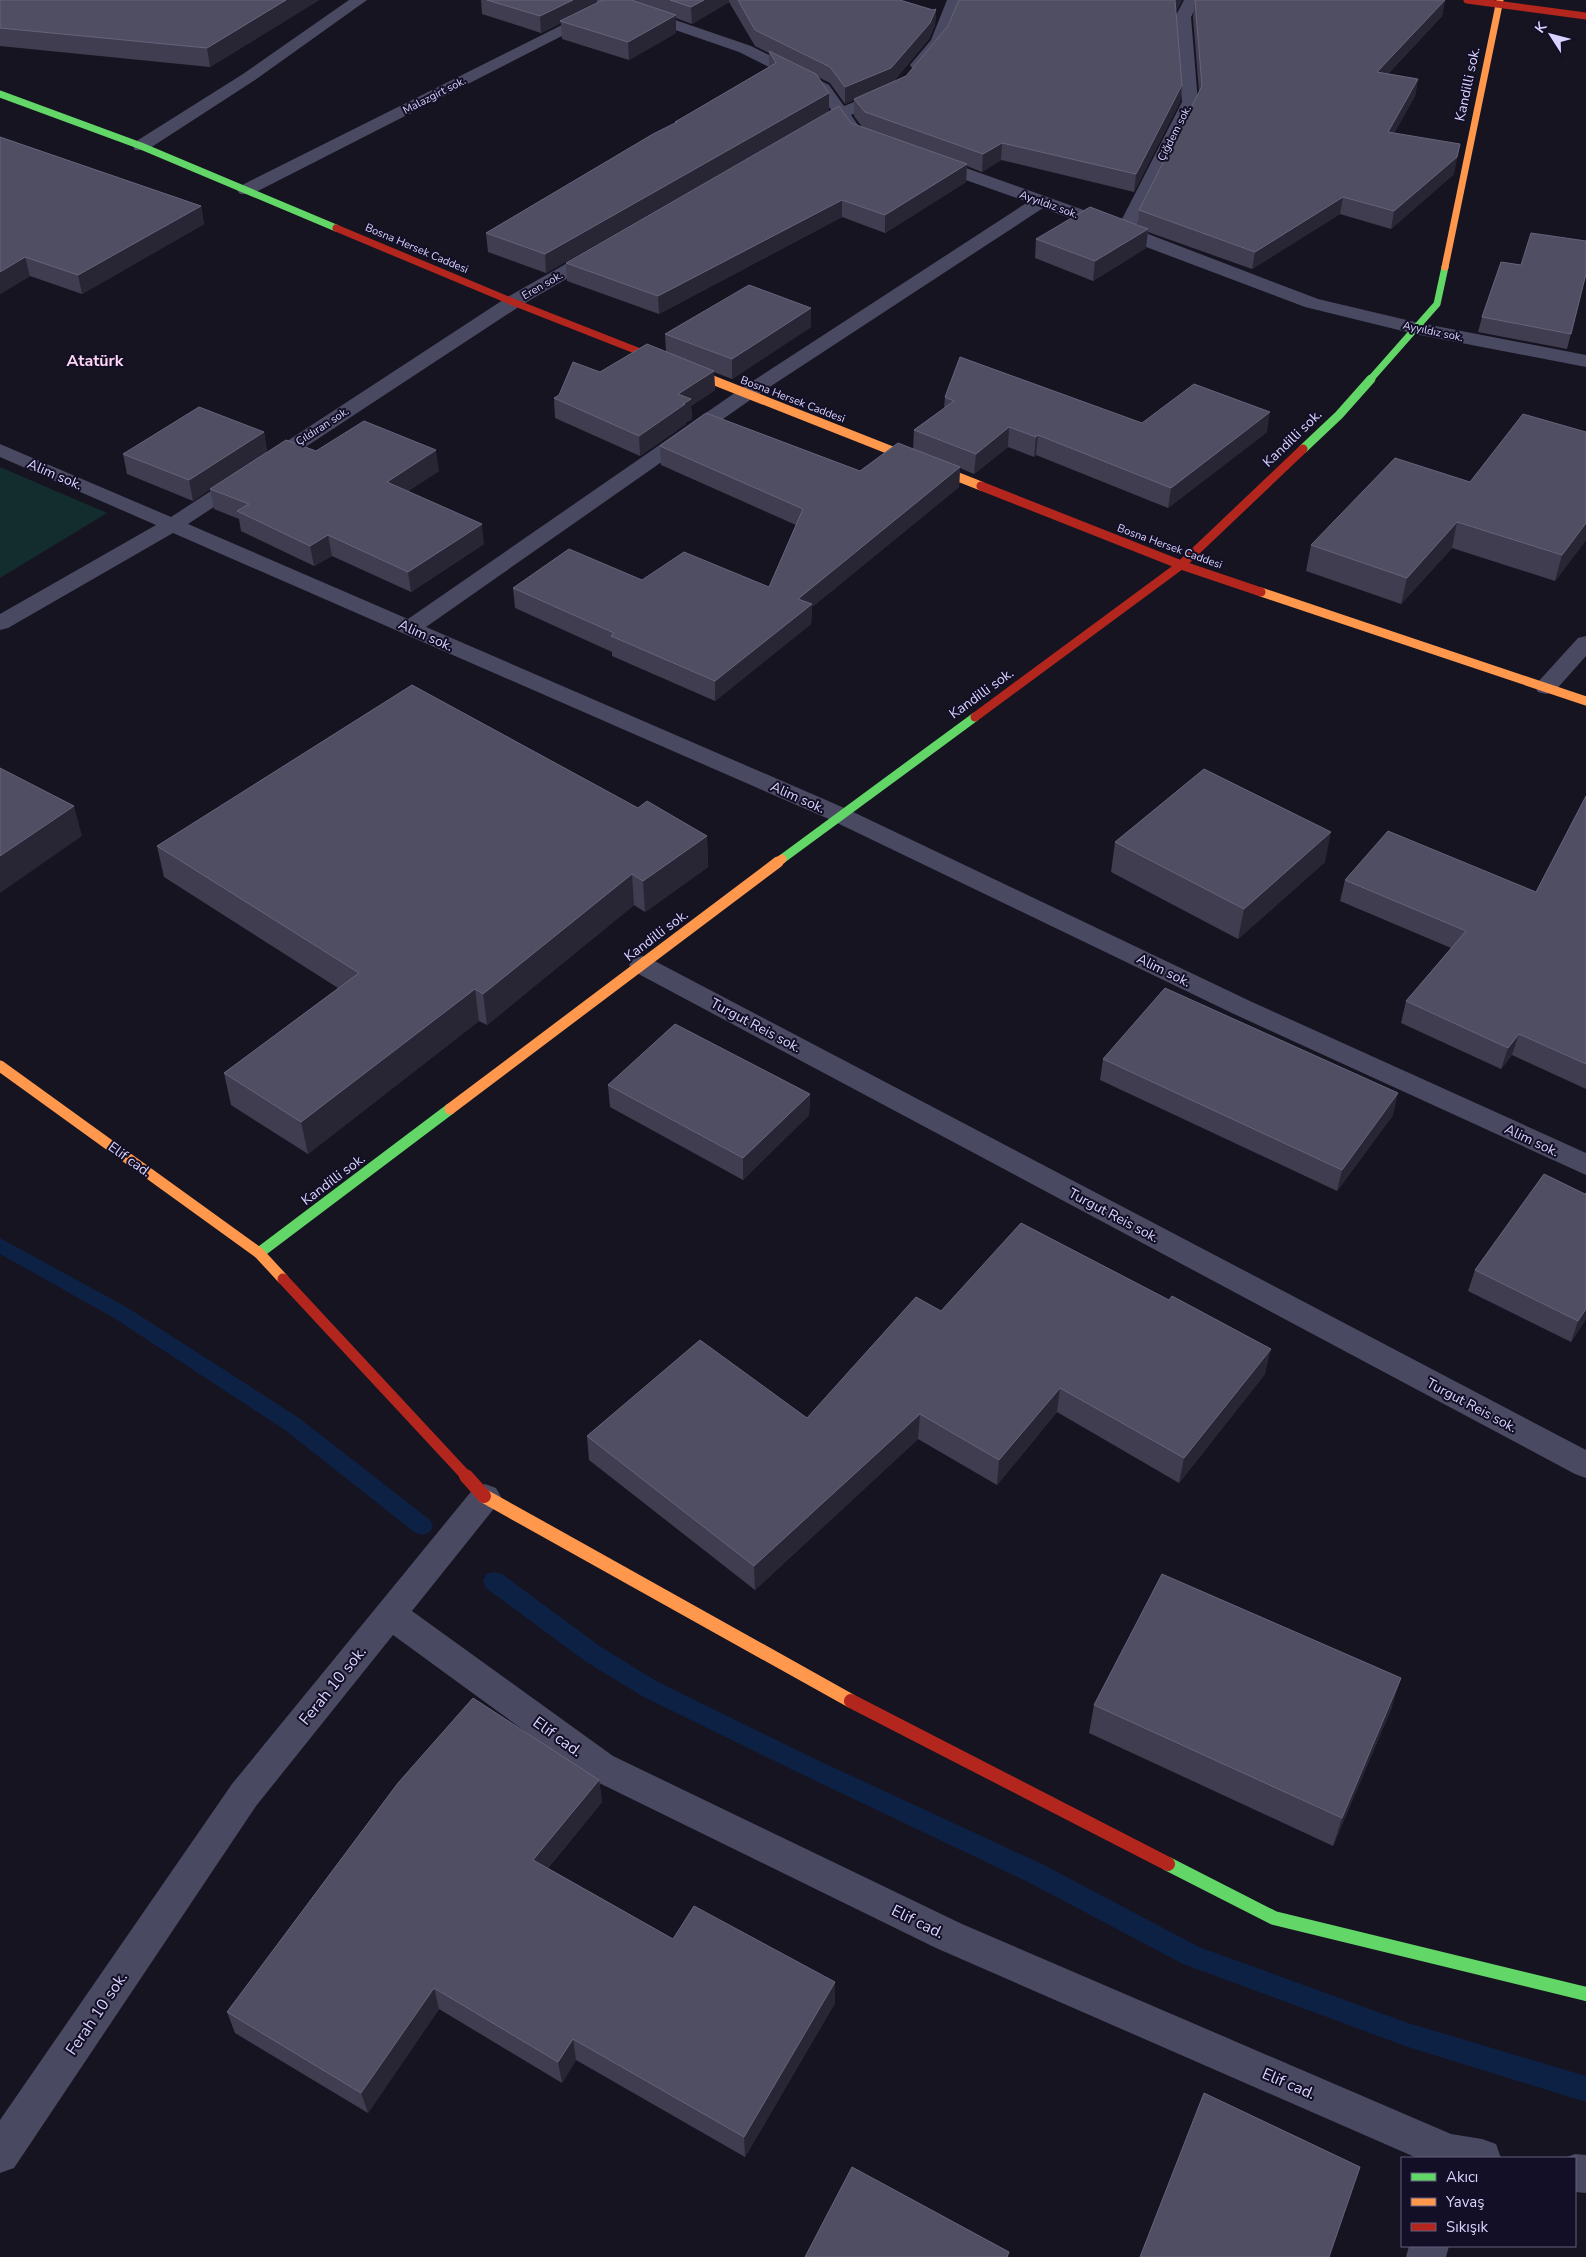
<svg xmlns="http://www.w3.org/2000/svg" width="1586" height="2257" font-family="'Nunito Sans',sans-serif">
<rect width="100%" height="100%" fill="#161421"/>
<path fill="#132c2d" d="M0,467l107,46 -107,65z"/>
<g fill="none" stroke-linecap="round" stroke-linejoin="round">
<path fill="#0d2144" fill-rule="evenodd" d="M0,1238l128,70 171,110 131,102 3,6 -3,6 -8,3 -8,-3 -129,-102 -171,-112 -114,-64z
M494,1572l8,2 99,73 57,35 153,75 233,108 155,82 209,76 178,53v26l-178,-55 -225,-83 -157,-83 -231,-110 -153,-75 -57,-35 -99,-73 -3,-7 3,-7z"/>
<path fill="#4a4962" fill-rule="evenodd" d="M349,0h18l-112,80 -108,70h-12l-2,-4 2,-4 108,-68z
M594,0h23l134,46 78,39 15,21 45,-18 6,2 2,3 -2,3 -44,19 9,13 -2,4h-12l-7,-11 -22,13h-12l-2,-4 2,-4 27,-15 -15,-20 -78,-39 -142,-49z
M947,0h16l-17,41 -22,27h-12l-2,-3 21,-25z
M1184,0h16l-9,17 7,85 -63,127 183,70 97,23 171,33v12l-171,-33 -110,-27 -262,-99 -290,190 -327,229 423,183 403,192 334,151v22l-352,-161 -403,-194 -658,-287 -165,95 -8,2v-16l156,-89 -156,-68v-13l171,73 335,-219 86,-49 6,-1 6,1 3,4 -3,4 -84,49 -332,218 220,95 331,-229 289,-188 -102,-36 -2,-4 2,-4h12l182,65 62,-121 -7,-85z
M594,9l5,2 3,3 -3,3 -347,177h-12l-3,-4 3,-4z
M1586,636v20l-32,36 -8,2 -8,-2 -3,-5 3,-5 40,-44z
M642,956l9,3 935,491v28l-11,-4 -942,-503 -4,-6 4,-6z
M485,1484l11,4 5,9 -5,9 -84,105 201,145 349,168 489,210 31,5 14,5 5,14h-84l-481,-210 -347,-170 -196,-143 -137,171 -242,362 -14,5v-53l232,-336 242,-296z
M1575,2154l11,1v38l-11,-1v-34h-11z
M1409,2246h40l-3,11h-40z"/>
<path stroke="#63d668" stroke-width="7" d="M0,94l141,52 195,82
M1369,381l68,-77 8,-37"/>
<path stroke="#63d668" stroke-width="9" d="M1303,449l36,-34 32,-36
M782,859l193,-142"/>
<path stroke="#63d668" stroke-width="11" d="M259,1253l191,-144"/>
<path stroke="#63d668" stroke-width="14" d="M1168,1864l106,54 312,76"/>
<path stroke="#ff974d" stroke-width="7" d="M1445,267l55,-267
M686,370l27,11"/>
<path stroke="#ff974d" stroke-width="9" d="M710,379l271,107
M1261,592l325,109
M776,864l6,-5"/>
<path stroke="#ff974d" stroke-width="11" d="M0,1066l259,187 24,26
M450,1109l328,-247"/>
<path stroke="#ff974d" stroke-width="14" d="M484,1496l367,205"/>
<path stroke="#b3261e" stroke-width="7" d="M1467,0l119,16
M336,228l177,74 173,68"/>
<path stroke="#b3261e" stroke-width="9" d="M981,486l200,79 80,27
M975,717l206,-152 122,-116"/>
<path stroke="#b3261e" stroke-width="11" d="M283,1279l184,198"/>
<path stroke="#b3261e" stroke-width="14" d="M466,1476l18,20
M851,1701l317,163"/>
</g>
<path fill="#403d50" d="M0,0h319l-109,67 -210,-21z
M481,0h116v3l6,-3h297l33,10 3,-1 -1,16 -6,14 -36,43 13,-6 42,-50 11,-26h223l-6,11 6,74 -2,17 -46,90 -133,-32 -19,12 -15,-6 -1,16 -81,51 -43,-16 -183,97 -92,-33 -1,-18 285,-140 12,5 -9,-12v-16l-9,4 -15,-21 -12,-6 11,16v18l-283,162 -58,-21 -2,-19 190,-110 -1,-1 94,-55v-14l-14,-7 -26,-44 -37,22 -16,-6v15l-47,27 -67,-21 -1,-16 -20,10 -59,-19z
M1445,0l-3,16 -54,58 30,5 -3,17 -21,37 60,41 -63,55 -51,-15 -88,55 -104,-37 -2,16 -53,33 -58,-23 1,-19 102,-14 1,-15 60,-118 -6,-75 2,-16z
M0,137l201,69 3,18 -122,70 -52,-18 -30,18z
M1521,265l65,9 -19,75 -89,-17 4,-15z
M811,308v19l-79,52 -18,-7 1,18 -24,16 1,13 -6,3v2l-46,32 -85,-38 -1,-20 46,-26 66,-20 -1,-18z
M945,397l197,26 125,9 -99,76 -132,-53 -2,2 -26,-10 -34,27 -14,-6 -1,19 -147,120 -1,17 -96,77 -103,-45v-4l-97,-44 -2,-20 129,-8 127,7 27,-62 -135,-60 -1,-19 200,25 53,-22 1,-19 30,-22z
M264,432l3,20 49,-1 123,20 -31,20 76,53 -73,48 -79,-36 -18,10 -73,-35 -2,-12 -25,-10 -4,-20 -17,12 -66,-27 -4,-20z
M1586,432v108l-31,41 -103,-33 -51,56 -95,-33 5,-26 159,-63z
M1586,796v293l-74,-34 -11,14 -100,-46 5,-22 45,-53 -111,-47 5,-21 191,12z
M638,808l69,28 1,31 -63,45 -11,-7 -147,120 -8,-4 -171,133 -77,-49 -7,-32 114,-85 -174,-111 -7,-31z
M1115,842l210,20 -87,77 -127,-67z
M1103,1059l290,56 -56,76 -237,-111z
M608,1085l202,9 -1,21 -66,65 -133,-73z
M1475,1270l111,49 -15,23 -103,-51z
M941,1311l324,63 -86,109 -122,-71 -60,73 -79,-46 -163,151 -166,-130 -2,-24 220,-18z
M1094,1705l298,2 -59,139 -244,-113z
M599,1780l3,22 -54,66 125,71 162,43v21l-90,154 -169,-97 -14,23 -123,-74 -71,104 -133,-80 -8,-21z"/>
<path fill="#282635" d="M286,0h33l-109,67 -3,-19z
M573,0h24v5l-37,16 1,2 -20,10 -1,-17z
M704,0h25v2l-37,22 -1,-17z
M1175,0h7l-9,16z
M1445,0l-3,16 -68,73 3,-17z
M936,9l-1,16 -6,14 -38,45 -46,20v-17z
M676,15v18l-47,27 -1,-18z
M1418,79l-3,17 -30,54 3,-18z
M1182,85l-2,17 -46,90 2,-18z
M829,93v18l-283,162 -1,-19z
M1002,143l-1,17 -19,12 1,-18z
M1460,144l-6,30 -63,55 3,-18z
M967,164l-1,18 -81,51v-18z
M1343,197l-3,17 -88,55 3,-17z
M842,200v17l-183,97 -1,-18z
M201,206l3,18 -122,70 -4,-19z
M1148,229l-2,19 -53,33 2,-20z
M25,257l5,19 -30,18v-22z
M811,308v19l-79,52v-20z
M714,371l1,19 -24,16 1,13 -6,3v2l-46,32 -1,-20 39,-42z
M1270,412l-3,20 -99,76 3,-20z
M1009,427l-1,20 -34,27 2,-20z
M264,432l3,20 -74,49 -4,-21z
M1038,435l-2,20 -2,2 2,-20z
M436,450l3,21 -49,31 -3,-20z
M960,467l-1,20 -147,120 -1,17 -96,77v-20l83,-82z
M1457,522l-5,26 -51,56 6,-26z
M1586,523v17l-31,41 7,-26z
M482,524l2,20 -73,48 -3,-20z
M328,535l4,21 -18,10 -4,-20z
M74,806l8,30 -82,57v-37z
M1331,832l-6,30 -87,77 6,-30z
M707,836l1,31 -63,45 -2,-31z
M632,874l2,31 -147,120 -4,-31z
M475,989l4,32 -171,133 -7,-32z
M1519,1034l-7,21 -11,14 7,-21z
M1398,1093l-5,22 -56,76 5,-21z
M810,1094l-1,21 -66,65v-22z
M1586,1309v10l-15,23 7,-21z
M1271,1349l-6,25 -86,109 5,-25z
M1060,1388l-3,24 -60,73 2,-25z
M920,1414l-2,25 -163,151 -1,-24z
M1401,1678l-9,29 -59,139 9,-28z
M599,1780l3,22 -66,80 -3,-22z
M835,1982v21l-90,154 -1,-20z
M434,1988l5,21 -71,104 -7,-20z
M573,2039l3,21 -14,23 -4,-21z"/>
<path fill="#504e63" stroke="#66637b" d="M0,0h286l-79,48 -207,-20z
M487,0h86l-33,16z
M603,0h28l45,15 -48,27 -68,-21z
M670,0h34l-13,7z
M738,0h162l33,10 3,-1 -6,14 -39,45 -46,19 -15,-20 -75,-37z
M959,0h216l7,85 -46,89 -134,-31 -19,11 -118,-42 -11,-13 52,-23 42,-50z
M1195,0h250l-68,72 41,7 -30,53 72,12 -3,13 -63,54 -51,-14 -88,55 -116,-42 63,-124 -7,-85z
M769,51l47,23 13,19 -284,161 -59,-21 167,-99 24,-12h-2l101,-59z
M839,106l12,17 116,41 -82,51 -43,-15 -184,96 -92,-33z
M0,137l201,69 -123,69 -53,-18 -25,15z
M1090,207l58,22 -53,32 -59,-22z
M1531,233l55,8v33l-15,60 -89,-17 19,-55 20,3z
M749,285l62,23 -79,51 -67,-25z
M647,344l67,27 -36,23 13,5 -8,5h2l-46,32 -85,-38 5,-3 14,-33 27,10z
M960,357l182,66 52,-39 76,28 -99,76 -133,-53 -2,2 -27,-10 -33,27 -62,-24 40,-29 -9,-4z
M199,407l65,25 -75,48 -66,-26z
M706,413l154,58 38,-28 62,24 -162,132 14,5 -97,77 -104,-45 3,-3 -101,-45 56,-39 73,31 42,-28 85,35 34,-78 -143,-63z
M1523,414l63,18v91l-24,32 -105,-33 -50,56 -96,-33 84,-87 75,24z
M364,421l72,29 -49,32 95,42 -74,48 -80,-37 -18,11 -73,-35 12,-7 -39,-15 76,-49 30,11z
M412,685l226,123 9,-7 60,35 -64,45 -11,-7 -149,120 -8,-5 -174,133 -77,-49 135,-100 -202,-127z
M0,768l74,38 -74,50z
M1204,769l127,63 -87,77 -129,-67z
M1586,796v268l-67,-30 -11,14 -102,-47 60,-70 -121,-51 43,-49 148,61z
M1165,988l233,105 -56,77 -239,-111z
M675,1024l135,70 -67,64 -135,-73z
M1544,1174l41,20 1,-1v116l-8,12 -103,-51z
M1021,1223l148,77 3,-4 99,53 -87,109 -124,-70 -61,72 -79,-46 -166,152 -167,-130 113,-96 107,78 109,-121 25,14z
M1162,1574l239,104 -59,140 -248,-113z
M473,1698l126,82 -66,80 140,79 21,-33 141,76 -91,155 -171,-98 -15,23 -124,-74 -73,105 -134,-81 171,-229z
M1204,2093l156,74 -31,90h-189z
M852,2167l157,85 -2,5h-202z"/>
<g text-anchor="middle" stroke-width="4" stroke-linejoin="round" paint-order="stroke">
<g font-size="11" fill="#d9d4ff" stroke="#130f26">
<text transform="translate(434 95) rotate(-27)" y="4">Malazgirt sok.</text>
<text transform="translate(1174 133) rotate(-63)" y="4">Çiğdem sok.</text>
<text transform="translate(1049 204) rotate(20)" y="4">Ayyıldız sok.</text>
<text transform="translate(417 248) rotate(23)" y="4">Bosna Hersek Caddesi</text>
<text transform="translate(542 285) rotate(-30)" y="4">Eren sok.</text>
<text transform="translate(1433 331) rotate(12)" y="4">Ayyıldız sok.</text>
<text transform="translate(793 399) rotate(21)" y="4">Bosna Hersek Caddesi</text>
<text transform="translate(322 426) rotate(-33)" y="4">Çıldıran sok.</text>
<text transform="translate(1170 546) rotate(20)" y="4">Bosna Hersek Caddesi</text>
</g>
<g font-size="14" fill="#d9d4ff" stroke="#130f26">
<text transform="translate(1467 84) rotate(-78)" y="5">Kandilli sok.</text>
<text transform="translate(1292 438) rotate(-44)" y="5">Kandilli sok.</text>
<text transform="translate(55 474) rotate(23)" y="5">Alim sok.</text>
<text transform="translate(426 635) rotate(24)" y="5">Alim sok.</text>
<text transform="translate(981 693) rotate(-36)" y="5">Kandilli sok.</text>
<text transform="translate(798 797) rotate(24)" y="5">Alim sok.</text>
<text transform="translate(656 935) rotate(-37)" y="5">Kandilli sok.</text>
<text transform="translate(1164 970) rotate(26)" y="5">Alim sok.</text>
<text transform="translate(756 1025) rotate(28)" y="5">Turgut Reis sok.</text>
<text transform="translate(1532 1140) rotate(25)" y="5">Alim sok.</text>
<text transform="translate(130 1159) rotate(36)" y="5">Elif cad.</text>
<text transform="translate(333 1179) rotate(-37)" y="5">Kandilli sok.</text>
<text transform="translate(1114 1215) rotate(28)" y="5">Turgut Reis sok.</text>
<text transform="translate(1472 1405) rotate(28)" y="5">Turgut Reis sok.</text>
</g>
<g font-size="16" font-weight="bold" fill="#ffd6f0" stroke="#130f26">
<text x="95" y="366">Atatürk</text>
</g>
<g font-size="16" fill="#d9d4ff" stroke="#130f26">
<text transform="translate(332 1685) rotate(-51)" y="6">Ferah 10 sok.</text>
<text transform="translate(558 1736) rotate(36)" y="6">Elif cad.</text>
<text transform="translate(918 1921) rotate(26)" y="6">Elif cad.</text>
<text transform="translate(96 2013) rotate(-56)" y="6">Ferah 10 sok.</text>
<text transform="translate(1289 2083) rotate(23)" y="6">Elif cad.</text>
</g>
</g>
<rect x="1401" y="2157" width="175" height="90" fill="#130f26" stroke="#625e7d"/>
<rect x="1411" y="2173" width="25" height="8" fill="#63d668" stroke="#625e7d"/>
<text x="1446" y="2182" font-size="15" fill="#d9d4ff">Akıcı</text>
<rect x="1411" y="2198" width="25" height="8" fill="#ff974d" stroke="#625e7d"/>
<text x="1446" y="2207" font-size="15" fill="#d9d4ff">Yavaş</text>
<rect x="1411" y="2223" width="25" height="8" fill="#b3261e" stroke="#625e7d"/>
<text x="1446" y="2232" font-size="15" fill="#d9d4ff">Sıkışık</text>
<g transform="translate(1551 35) rotate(306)" stroke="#130f26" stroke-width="4" paint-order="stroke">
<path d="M0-4L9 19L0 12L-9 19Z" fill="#d9d4ff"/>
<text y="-8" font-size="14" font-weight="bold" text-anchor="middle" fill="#d9d4ff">K</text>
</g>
</svg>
